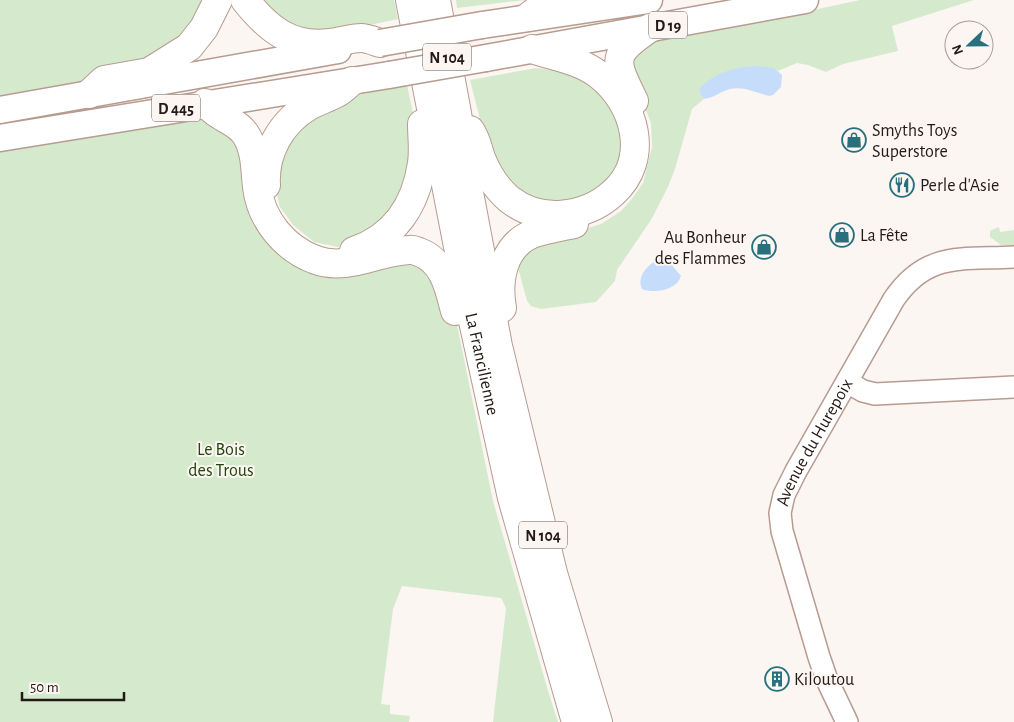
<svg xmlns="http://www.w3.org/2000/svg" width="1014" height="722" font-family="'Alegreya Sans',sans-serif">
<rect width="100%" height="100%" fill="#fcf6f3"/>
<path fill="#d5eacd" d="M0,0h218l-45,59 -173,47z
M254,0h140l4,19 -61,13 -46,-1z
M456,0h70l-69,8z
M860,0h114l-82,26 6,25 -55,13 -17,8 -18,-7 -11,-2 -19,8 -4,-3 -74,26 4,5 -12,10 -17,60 -8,20 -16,31 -34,50 -2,11 -19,21 -55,7 -10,-3 -4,-5 -11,-41 12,-13 73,-23 20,-13 10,-11 12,-17 9,-36 -1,-24 -10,-26 -11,-36 18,-18 100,-19z
M536,68l25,3 16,6 33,21 17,49 -21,42 -54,18 -34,-14 -29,-38 -19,-75z
M407,85l8,37v23l-22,72 -38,26 -17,4 -24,-5 -21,-17 -13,-18 -6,-24 13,-46 56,-39z
M219,115l17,8 21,65 59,73 95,-12 41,51 41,201 56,193 9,28h-65l13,-114 -5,-10 -99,-12 -9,23 -12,95 9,1v9l20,2 -1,6h-409v-571z
M999,227l1,5 14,-2v15h-13l-11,-8v-6z"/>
<path fill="#c6dcfb" d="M757,66l17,2 8,7 -1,12 -8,8 -4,1c-12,-3 -26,-10 -39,-7 -9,2 -16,9 -26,10l-4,-5v-6c15,-16 36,-21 57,-22z
M660,259c11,2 14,9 21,17 -4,14 -26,18 -39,13 -6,-13 7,-26 18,-30z"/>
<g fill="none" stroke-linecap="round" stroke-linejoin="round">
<g stroke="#b79b90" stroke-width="24">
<g id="minor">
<path d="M847,382l16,9 12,3 139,-7"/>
<path id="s1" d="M847,722l-20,-42 -8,-23 -37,-126 -2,-18 4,-18 12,-24 98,-172c33,-48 68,-39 120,-42"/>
</g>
</g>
<g stroke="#b79b90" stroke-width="29">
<path id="major" d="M482,25l167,-25
M486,58l319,-58
M0,110l338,-60
M0,138l389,-63"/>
</g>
<g stroke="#b79b90" stroke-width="30">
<g id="highway">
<path d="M245,0c23,29 46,48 85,43 10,-1 21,-5 31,-5 6,0 13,3 19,5"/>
<path id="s2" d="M410,0l59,303 43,195 64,224"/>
<path d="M436,0l21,113 11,74 30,159 55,227 45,149"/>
<path d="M528,17l22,-17"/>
<path d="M89,94l15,-14 45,-8 40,-25 15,-19 14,-28"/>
<path d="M634,101c-20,-41 -24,-46 16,-73"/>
<path d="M205,103c5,4 9,9 15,12 10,7 19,9 26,20 10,16 9,35 11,52 4,33 28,62 59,73 13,5 27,4 41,1 17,-4 34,-10 52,-11 4,-1 7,1 10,2 25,9 30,36 36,59"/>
<path d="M470,130c6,8 8,19 11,28 6,15 15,30 28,41 30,24 75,20 104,-6 38,-34 22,-90 -14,-118 -19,-15 -44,-18 -67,-26"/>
<path d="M266,185c-2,-32 15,-63 43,-79 9,-5 19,-8 28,-13 6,-3 10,-8 15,-12"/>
<path d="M354,251c41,-14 62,-46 68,-88 2,-13 0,-26 0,-39"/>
<path d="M502,308c-5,-28 1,-62 30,-74 13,-5 28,-7 42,-10"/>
</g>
</g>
<use href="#minor" stroke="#fff" stroke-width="21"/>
<use href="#major" stroke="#fff" stroke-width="26"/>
<use href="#highway" stroke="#fff" stroke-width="28"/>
<g stroke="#b79b90" stroke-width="29" stroke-linecap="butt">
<path id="major-bridge" d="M380,43l102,-18
M389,75l97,-17"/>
</g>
<use href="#major-bridge" stroke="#fff" stroke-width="26"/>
</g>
<defs>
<g id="shop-ring" transform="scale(1.25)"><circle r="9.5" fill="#fcf6f3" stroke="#2a6f7e" stroke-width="1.5"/><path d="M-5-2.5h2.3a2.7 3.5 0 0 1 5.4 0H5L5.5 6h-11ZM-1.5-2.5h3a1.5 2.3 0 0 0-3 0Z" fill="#2a6f7e"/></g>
<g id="restaurant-ring" transform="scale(1.25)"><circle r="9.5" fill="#fcf6f3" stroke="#2a6f7e" stroke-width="1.5"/><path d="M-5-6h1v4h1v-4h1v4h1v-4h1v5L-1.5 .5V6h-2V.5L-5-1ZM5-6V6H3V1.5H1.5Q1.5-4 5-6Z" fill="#2a6f7e"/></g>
<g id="building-ring" transform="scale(1.25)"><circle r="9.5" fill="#fcf6f3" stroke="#2a6f7e" stroke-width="1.5"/><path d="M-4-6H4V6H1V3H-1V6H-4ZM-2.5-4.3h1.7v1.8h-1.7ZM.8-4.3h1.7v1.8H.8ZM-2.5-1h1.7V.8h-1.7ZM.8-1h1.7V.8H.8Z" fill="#2a6f7e"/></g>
</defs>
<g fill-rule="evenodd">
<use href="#shop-ring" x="854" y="140"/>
<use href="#restaurant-ring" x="902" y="185"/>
<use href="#shop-ring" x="842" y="235"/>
<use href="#shop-ring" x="764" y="247"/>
<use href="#building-ring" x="777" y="679"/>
</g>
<g text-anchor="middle" stroke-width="4" stroke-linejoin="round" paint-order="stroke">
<g fill="#fcf6f3" stroke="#645b58" stroke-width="1">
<rect x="649" y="11.5" width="38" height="27" rx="4"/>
<rect x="423" y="43.5" width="48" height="27" rx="4"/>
<rect x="152" y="94.5" width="48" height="27" rx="4"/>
<rect x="519" y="521.5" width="48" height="27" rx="4"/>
</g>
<g font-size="16" font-weight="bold" fill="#231915">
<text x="668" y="31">D 19</text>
<text x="447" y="63">N 104</text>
<text x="176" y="114">D 445</text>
<text x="543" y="541">N 104</text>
</g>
<g font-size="18" fill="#231915" stroke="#fcf6f3" text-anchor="start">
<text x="872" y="136">Smyths Toys<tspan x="872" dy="21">Superstore</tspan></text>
<text x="920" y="191">Perle d'Asie</text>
<text x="860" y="241">La Fête</text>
<text x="746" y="243" text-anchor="end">Au Bonheur<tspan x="746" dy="21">des Flammes</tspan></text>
<text x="794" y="685">Kiloutou</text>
</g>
<g font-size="18" fill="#231915" stroke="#fcf6f3">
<text dy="6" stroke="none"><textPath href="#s2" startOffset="371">La Francilienne</textPath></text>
<text dy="6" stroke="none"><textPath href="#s1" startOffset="299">Avenue du Hurepoix</textPath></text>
</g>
<g font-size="18" fill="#21450d" stroke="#fcf6f3">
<text x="221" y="455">Le Bois<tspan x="221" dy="21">des Trous</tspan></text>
</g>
</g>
<g transform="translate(969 45) rotate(248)"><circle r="24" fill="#fcf6f3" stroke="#a59e9a"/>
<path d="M0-4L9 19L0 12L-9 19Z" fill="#2a6f7e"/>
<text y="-8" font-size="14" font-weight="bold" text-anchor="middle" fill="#231915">N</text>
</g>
<path d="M22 692v8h102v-8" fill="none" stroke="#231915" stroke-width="2.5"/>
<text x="30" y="692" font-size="15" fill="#231915" stroke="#fcf6f3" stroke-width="4" paint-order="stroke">50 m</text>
</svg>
